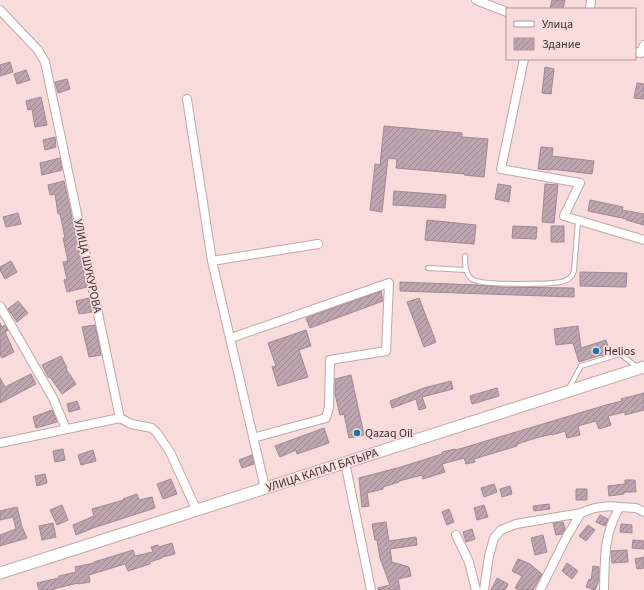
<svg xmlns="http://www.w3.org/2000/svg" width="644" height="590" font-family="'Source Sans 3',sans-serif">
<defs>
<pattern id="building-hatch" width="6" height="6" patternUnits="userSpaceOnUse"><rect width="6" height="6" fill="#bea6b1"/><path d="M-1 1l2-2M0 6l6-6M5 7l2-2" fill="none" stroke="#9c8891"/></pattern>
</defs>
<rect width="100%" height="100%" fill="#f8dcdb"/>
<path fill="url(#building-hatch)" stroke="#9f8892" d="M552,0h13l-2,9h-13z
M10,62l3,10 -13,4v-11z
M545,67l9,2 -3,25 -9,-1z
M26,70l4,10 -13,4 -3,-10z
M67,79l3,10 -12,4 -3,-11z
M637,83l7,1v15l-10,-1z
M41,97l6,28 -12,2 -3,-18 -4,1 -2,-9z
M384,126l78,7v4l26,2 -4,38 -20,-2 1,-1 -69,-6 1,-9 -9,-1 -6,54 -12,-2 5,-46 5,1z
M55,137l1,10 -11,3 -2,-10z
M541,147l12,1 -1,8 42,5 -2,13 -41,-5 -1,1 -12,-1z
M60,158l2,12 -20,5 -2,-12z
M64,181l23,106 -20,5 -3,-12 3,-1 -4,-17 5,-1 -5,-23h2l-5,-24h-2l-3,-20 -5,1 -2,-10z
M498,184l13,2 -2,16 -14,-3z
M545,184l13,1 -4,38 -12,-1z
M394,191l52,4 -1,13 -52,-3z
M590,200l33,7 -1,3 22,4v11l-18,-5 1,-1 -39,-8z
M18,213l3,11 -15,3 -3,-10z
M427,220l49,5 -2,19 -49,-4z
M513,226l24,1 -1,12 -24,-1z
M551,226h13v16h-13z
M11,261l6,11 -12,7 -5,-9v-3z
M580,272l47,1 -1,14 -46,-1z
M400,282l77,3 23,2 74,1v9l-174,-6z
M381,291l2,10 -73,27 -4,-10z
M89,298l3,14 -13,2 -3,-13z
M419,298l17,44 -12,5 -17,-45z
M18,301l10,12 -11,9 -9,-13z
M0,323l2,4 3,-2 3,5 -3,2 9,20 -12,6 -2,-3z
M95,325l6,30 -12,2 -7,-30z
M578,326l3,22 25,-8 4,13 -9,3v-1l-22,7 -6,-19 -17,2 -2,-16z
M306,330l5,16 -12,4 9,27 -30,9 -6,-19 4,-1 -8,-23z
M61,356l6,12 -1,1 10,15 -14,10 -12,-17h-2l-6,-12z
M31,374l5,10 -36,19v-25l5,9z
M351,375l13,60 -15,3 -5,-24 -4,1 -5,-21v-15z
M451,381l2,8 -31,8 4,11 -7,2 -3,-11 -24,9 -2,-7 34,-13z
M497,388l2,8 -27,8 -2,-8z
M644,393v17l-19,5v-3l-17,4 3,9 -12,4 -3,-8 -18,5 2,9 -13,3 -2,-7 -13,4v-1l-16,4 -19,6v2l-43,13 1,3 -9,2 -2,-6 -22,6 3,8 -22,7 -1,-4 -23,6v1l-16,5v2l-16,4 2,13 -7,1 -3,-29 42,-11 41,-13v-2l13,-3 1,1 150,-45 16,-4 -1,-2z
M77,401l3,8 -11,3 -2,-8z
M52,410l5,12 -21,6 -3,-11z
M324,428l5,15 -32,11 -1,-4 -16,7 -5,-11z
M63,449l2,11 -10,2 -2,-11z
M93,450l3,11 -15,4 -3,-10z
M252,455l2,9 -12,4 -3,-8z
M45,474l2,9 -10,3 -2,-10z
M171,479l6,15 -14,5 -6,-15z
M625,480h10l1,12h-12v2l-15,2 -1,-10 17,-2z
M494,484l3,8 -13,5 -3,-9z
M510,486l2,8 -10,3 -2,-8z
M576,489h11v11h-11z
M137,494l2,6 13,-3 3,11 -62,20 -17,7 -3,-10 21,-9 -2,-7 32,-9 -1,-1z
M549,504l1,5 -16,2 -1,-5z
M62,505l6,15 -11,5 -7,-15z
M484,505l4,12 -11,3 -3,-12z
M17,507l5,20 5,11 -27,8v-11l16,-6 -3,-12 -13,3v-9z
M449,509l5,13 -7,3 -5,-13z
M600,515l8,4 -3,7 -9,-4z
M386,522l3,19 27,-4 1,8 -27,4 2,13 17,5 2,9 -13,3 2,11h-22v-2l12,-3 -10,-27 -3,-18h-2l-3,-16z
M563,522l2,7 -3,5 -6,1 -3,-12z
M53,523l3,14 -14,3 -3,-14z
M621,524l11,1v8l-12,-1z
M588,525l7,5 -9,11 -7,-5z
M472,529l3,10 -9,3 -3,-10z
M543,535l4,17 -12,3 -4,-17z
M633,540l11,1v8l-12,-1z
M172,543l3,11 -13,3v1l-12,4v2l-22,7 -3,-7 -36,11 1,7 -12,2v-1l-25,6 1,1h-15l-2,-7 22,-5v-2l17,-4 -1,-5 19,-4v-1l39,-12 2,6 18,-4 -2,-5 7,-2 1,2z
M627,550l1,12 -16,1 -1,-12z
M644,557v11l-7,1 -2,-10z
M518,559l12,5 12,10 -9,16h-14l-4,-2 7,-12 -10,-5z
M567,563l11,8 -6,8 -10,-8z
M593,566l6,1v13l-4,10 -9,-3 3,-8 2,1z
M497,578l11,6 -3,6h-14z"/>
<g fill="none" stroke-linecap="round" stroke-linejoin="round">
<g stroke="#c1a6a6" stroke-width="6">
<path id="service" d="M465,256c0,8 0,18 7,23 9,7 76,5 89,3 5,-1 8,-3 11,-6l2,-5 4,-50
M428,268l38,2
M568,390l13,-24 39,-12 17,13"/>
</g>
<g stroke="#c1a6a6" stroke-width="10">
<path id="minor" d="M476,0l31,12
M590,9l1,-9
M0,10l38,40 7,12 75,356
M635,52l6,1 3,-8
M524,59l-23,110 79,14 -16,33 80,24
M187,99l25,162
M0,306l53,92 13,31
M231,338l158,-55 -3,68 -56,9 -1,47 -3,11 -73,20
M120,418l11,6 21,4 5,5 13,19 27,59
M0,443l120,-25
M345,462l26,128
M265,488l-53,-227 106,-17
M456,535l13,27 7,28
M484,590l5,-34 5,-18 7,-8 15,-6 65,-11
M540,590l26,-52 15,-25c13,-6 25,-8 39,-6
M604,590c1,-31 -1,-55 16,-83l16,1 8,4"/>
</g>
<g stroke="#c1a6a6" stroke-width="13">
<path id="secondary" d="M0,573l644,-206"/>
</g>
<use href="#service" stroke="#fff" stroke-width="4"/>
<use href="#minor" stroke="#fff" stroke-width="8"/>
<use href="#secondary" stroke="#fff" stroke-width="11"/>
</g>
<g fill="#137aa5" stroke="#f8dcdb" stroke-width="1.5">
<circle cx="596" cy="351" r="4"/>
<circle cx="357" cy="433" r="4"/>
</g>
<g text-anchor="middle" stroke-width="3.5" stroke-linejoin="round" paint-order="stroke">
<g font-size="12" fill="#3d3232" stroke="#f8dcdb">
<text transform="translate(88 266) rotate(78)" y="4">УЛИЦА ШУКУРОВА</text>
<text transform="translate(322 470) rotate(-18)" y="4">УЛИЦА КАПАЛ БАТЫРА</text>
</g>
<g font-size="12" fill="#3d3232" stroke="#f8dcdb" text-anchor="start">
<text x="604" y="355">Helios</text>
<text x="365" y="437">Qazaq Oil</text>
</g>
</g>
<rect x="506" y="8" width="130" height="52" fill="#f8dcdb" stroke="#ad9897"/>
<rect x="514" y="21" width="20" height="6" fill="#ffffff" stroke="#ad9897"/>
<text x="542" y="28" font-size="12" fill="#3d3232">Улица</text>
<rect x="514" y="38" width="20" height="12" fill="url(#building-hatch)" stroke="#ad9897"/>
<text x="542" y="48" font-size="12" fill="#3d3232">Здание</text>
</svg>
